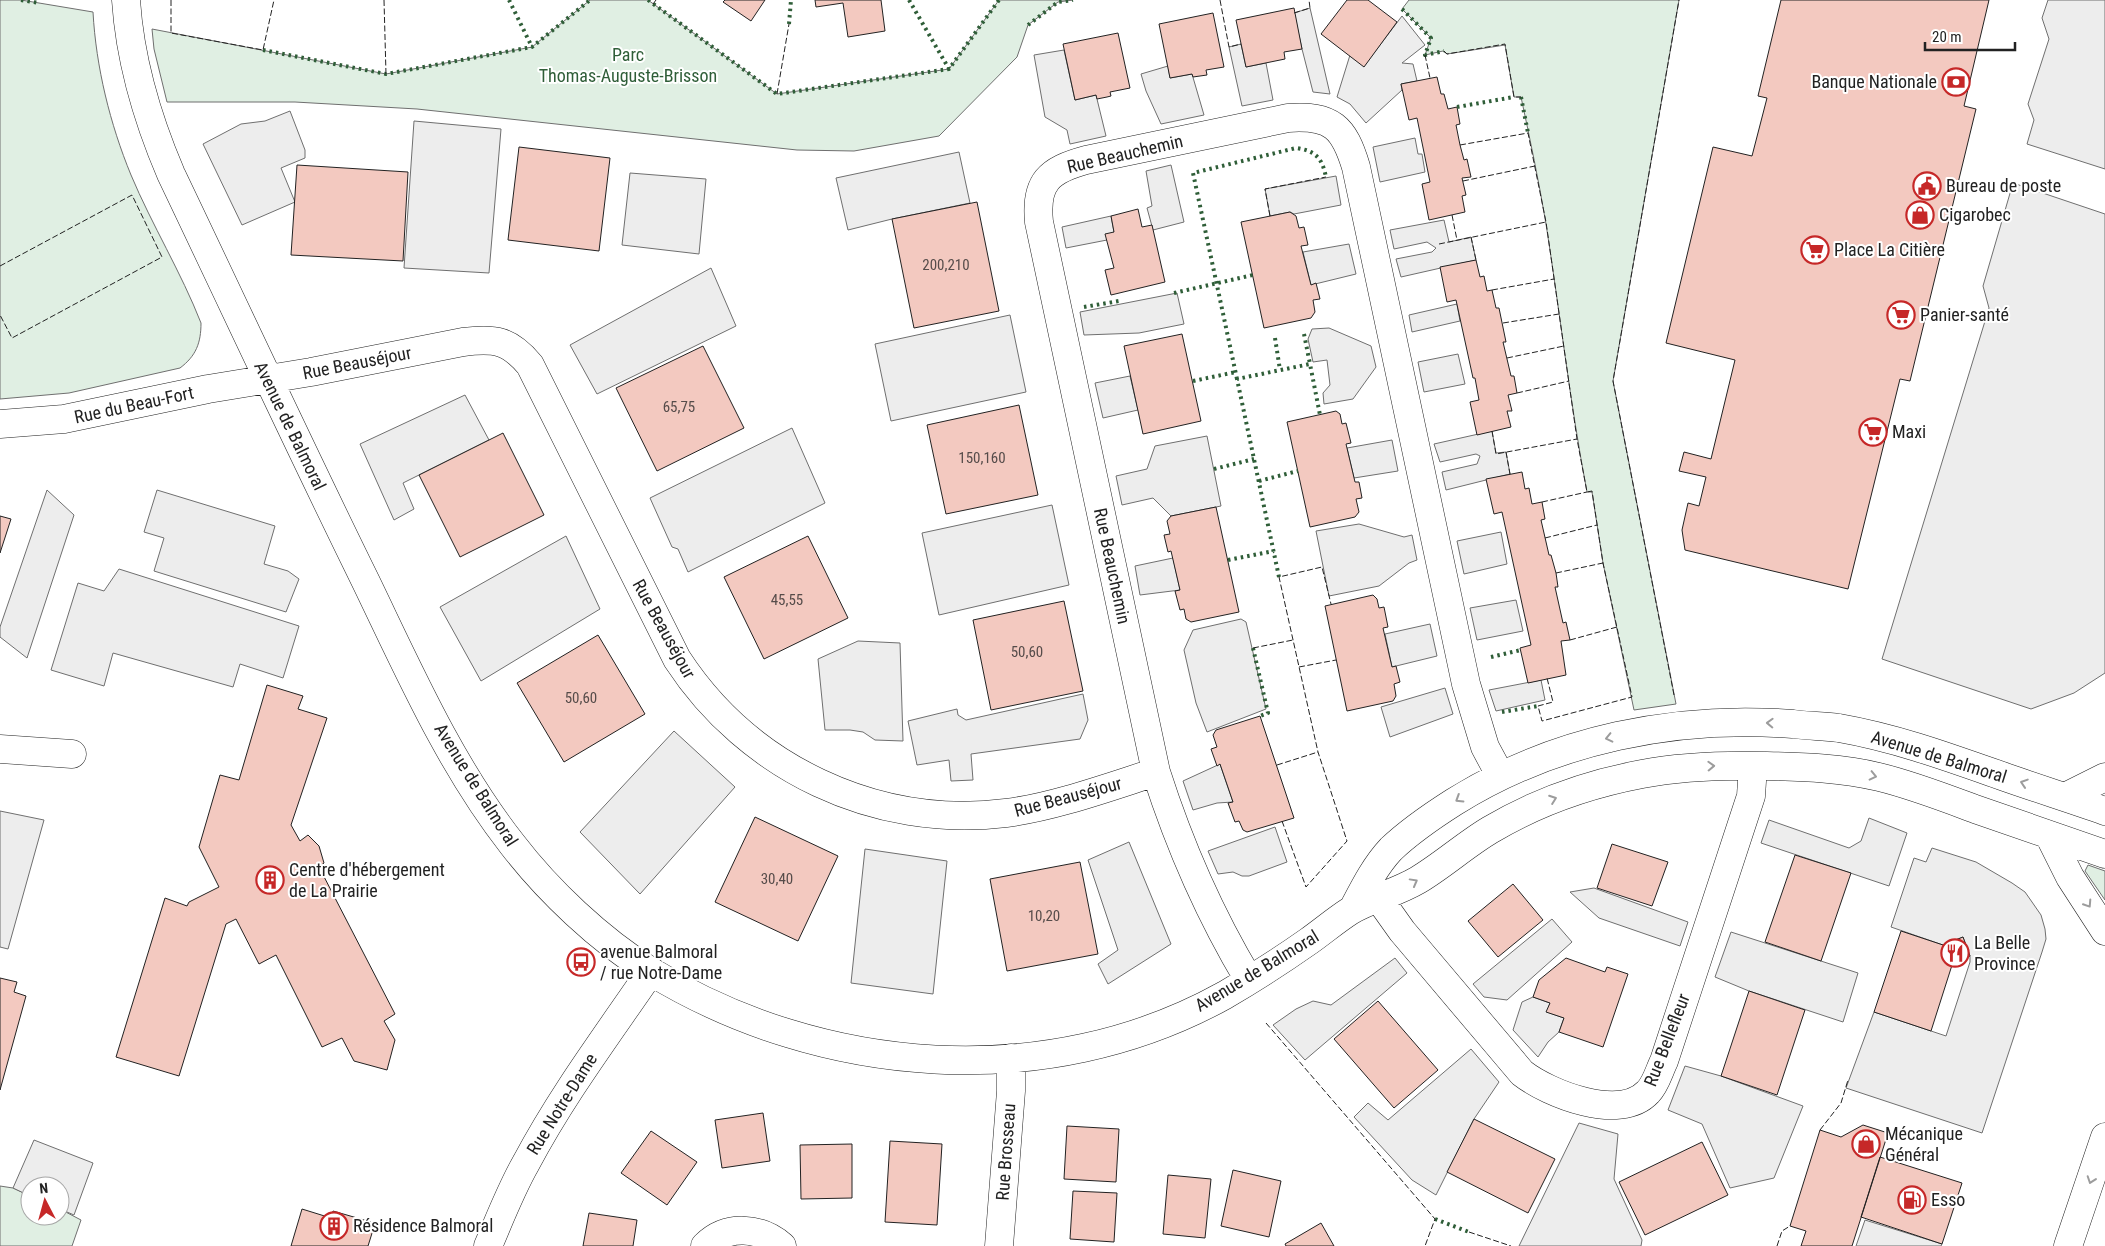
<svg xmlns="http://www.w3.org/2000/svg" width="2105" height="1246" font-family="'Roboto Condensed',sans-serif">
<rect width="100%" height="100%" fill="#fff"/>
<path fill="#e0efe3" stroke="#6f6f6f" d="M0,0h21l72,12c3,55 17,112 38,163 21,50 50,97 70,148 0,20 -5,33 -21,45l-111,25 -69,6z
M590,0h58l129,94 172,-25 50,-69h74l-15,2 -30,23 -11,32 -78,79 -85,15 -57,-1 -380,-41 -122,-7h-128l-13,-53 -2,-20 234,45 146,-27z
M1409,0h270l-66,381 63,323 -42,6 -31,-147 -11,-71h-5c-17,-89 -27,-179 -41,-268 -7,-42 -16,-85 -25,-127h-7l-9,-52 -58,9 -4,-3 -18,4 6,-17 -29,-29z
M2088,865l17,6v29l-20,-29z
M0,1186l13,2 17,8v20h30v-7l21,11 -9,26h-72z"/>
<path fill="#ededed" stroke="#6f6f6f" d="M2048,0h57v169l-78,-25 7,-24 -6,-16 21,-65 -7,-21z
M1310,8l20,86 -17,-2 -11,-43 -8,-36z
M1402,16l23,29 -23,18 11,1 4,17 -16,3 1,6 -36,33 -16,-19 -13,-7 13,-42 14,11z
M1241,44l5,23 20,-4 7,37 -31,6 -13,-59z
M1064,50l11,50 21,-5 10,41 -36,8 -3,-14 -22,-13 -11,-62z
M1168,66l2,12 22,-4 12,41 -43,9 -15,-33 -5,-17z
M290,111l15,39v8l-24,10 14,34 -53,23 -39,-81 38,-20 24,-3z
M414,121l87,8 -12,144 -85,-5z
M1415,138l3,16h4l3,18 -45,10 -7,-35z
M959,152l11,51 -78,16 -44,11 -12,-52z
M1171,165l13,57 -31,8 -6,-22 5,-2 -6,-35z
M630,173l76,6 -7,75 -77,-9z
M1336,176l5,29 -47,9 -4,-2 -20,4 -5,-27z
M2013,183l92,31v459l-31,20 -43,16 -149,-50 107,-351 -6,-22z
M1111,216l3,16 -7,8 -41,8 -4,-21z
M1444,220l5,22 22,-5 5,23 -75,17 -5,-18 36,-7 4,-4 -9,-6 -33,7 -4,-19z
M1349,244l7,30 -45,11 -8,-33z
M711,268l25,58 -139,68 -27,-49z
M1177,293l7,31 -45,9 -55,2 -4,-23z
M1457,304l3,17 -48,11 -3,-17z
M1010,315l16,77 -135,29 -16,-77z
M1329,328l42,18 5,21 -23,32 -29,5 -1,-11 7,-8 -3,-25 -14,2 -5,-23 4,-10z
M1458,354l7,30 -41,8 -6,-30z
M1130,376l8,34 -35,8 -8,-35z
M465,395l24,45 -86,43 11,26 -20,11 -34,-76z
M792,428l33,75 -137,69 -10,-23 -6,-2 -22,-49z
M1492,431l4,22 10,-1 4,22 -64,16 -4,-18 35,-8 3,-8 -4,-2 -36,8 -6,-18z
M1207,436l14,70 -50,10 -18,-18 -31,7 -6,-29 31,-7 8,-23z
M1392,440l6,31 -44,7 -7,-30z
M47,490l27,25 -47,143 -27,-21v-10z
M157,490l118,36 -11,38 24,7 11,8 -13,33 -132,-41 10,-33 -20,-6z
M1052,505l17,80 -130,30 -17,-82z
M1359,524l45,13 8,-2 5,25 -8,3 -30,23 -50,10 -13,-65z
M1501,532l6,32 -43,10 -7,-33z
M566,536l34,73 -119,72 -41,-74z
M1173,558l7,32 -40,5 -5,-29z
M119,569l180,57 -16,52 -43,-14 -7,23 -120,-34 -9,33 -53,-16 27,-87 26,8z
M1516,600l7,31 -46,9 -7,-32z
M1241,619l5,3 20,87 -59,23 -11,-29 -12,-53 9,-20z
M1430,624l7,32 -45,11 -7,-33z
M858,641l42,2 3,98 -28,-1 -12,-8 -13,-2h-25l-7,-71z
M1541,680l4,20 -49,11 -7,-21z
M1445,688l8,26 -63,23 -9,-30z
M1083,694l5,26 -8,19 -109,15 2,26 -22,1 -2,-21 -32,5 -9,-44 49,-12 1,6 8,5z
M674,731l61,56 -95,107 -60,-62z
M1220,764l13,38 -16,1 -24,7 -10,-29z
M0,811l44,9 -36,129 -8,-2z
M1869,818l38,15 -18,53 -128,-43 8,-23 80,28 12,-7z
M1275,827l12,35 -38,14h-7l-9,-4 -15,2 -10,-23z
M1129,842l42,102 -63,40 -10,-20 20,-14 -30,-90z
M1932,848l44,14 36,21 13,9 7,10 9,13 4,14 1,10 -4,13 -60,181 -136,-45 28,-76 72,24 24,-74v-6l-7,-19 -20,8 -52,-18 23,-69 12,4z
M865,849l82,12 -14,133 -82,-11z
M1594,888l94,34 -8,24 -81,-28 -29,-26z
M1552,919l20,23 -65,58 -23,-3 -11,-13z
M1731,932l127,41 -15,49 -94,-31 -34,-14z
M1395,958l12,15 -102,87 -32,-35 23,-16 17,-8 18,4z
M1533,997l17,6 -3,9 17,6 -5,14 -11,10 -10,15 -25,-27 9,-28z
M1471,1049l28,33 -25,37 -38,76 -24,-15 -58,-63 14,-14 20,17z
M1685,1066l36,10 82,30 -29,72 -44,10 -28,-64 -34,-14z
M1579,1123l39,11 -4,45 28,61 -1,6h-122z
M34,1140l59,23 -19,52 -14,-6v-23h-30v10l-17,-8z
M1865,1220l77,24 -1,2h-85z"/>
<path fill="#f3c9c0" stroke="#222" d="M725,0h40l-14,21 -28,-19z
M815,0h66l4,31 -37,6 -5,-34 -27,4z
M1347,0h21l29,22 -33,45 -43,-33z
M1781,0h208l-25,106 12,3 -66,272 -10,-2 -52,210 -163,-39 -3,-20 6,-27 11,3 7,-29 -27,-6 5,-19 27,7 24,-99 -69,-17 47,-196 39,9 15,-58 -9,-2z
M1294,8l8,41 -18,3 1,7 -39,8 -10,-47z
M1213,13l11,54 -18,3 1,5 -14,2 -1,-3 -22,4 -11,-54z
M1118,33l12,55 -20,4 1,4 -4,1 -10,2 -1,-4 -21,5 -12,-56z
M1437,77l4,17h3l4,15 9,-2 3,17 -4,1 4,20 4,15 3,-1 4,18 -9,1 4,17 -4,1 3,16 -36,8 -7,-36 8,-2 -13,-64 -8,2 -8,-36z
M519,147l91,11 -11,93 -91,-11z
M297,165l111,7 -5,89 -112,-6z
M977,202l22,109 -85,17 -22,-109z
M1138,209l4,18 10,-2 13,57 -54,13 -6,-25 9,-2 -9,-34 9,-2 -3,-16z
M1290,212l6,4 3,12 5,-1 4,18 -7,1 10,39 5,-2 4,16 -7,1 2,12 -4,6 -47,10 -23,-106z
M1476,260l4,17 4,-1 3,15 5,-1 4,18h3l7,34h-3l8,34h3l3,17 -9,2 4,16h-5l4,16 -34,8 -7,-33 9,-2 -4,-22h-2l-17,-78 -9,2 -7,-35z
M1182,334l19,87 -58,13 -19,-88z
M703,346l41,82 -87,43 -41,-83z
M1019,405l19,90 -92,19 -19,-89z
M1336,411l4,3 2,10 4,-1 5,20 -5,1 9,38h4l3,16 -6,1 3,13 -4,5 -45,10 -23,-105z
M503,433l41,82 -84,42 -41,-82z
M1522,472l3,17 4,-1 3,16 10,-2 3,17 -4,1 8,35h2l5,18 2,14h-3l8,36 3,-1 4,18 -9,1 5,34 -38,8 -8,-35 11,-3 -29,-133 -8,2 -8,-35z
M1216,507l23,105 -48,10 -5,-3 -2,-10 -4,1 -5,-19 5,-1 -9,-39 -3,1 -4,-17 6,-1 -3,-13 4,-5z
M0,516l11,3 -11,34z
M808,536l40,82 -84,41 -40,-82z
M1373,595l4,4 2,9 5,-1 4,20 -5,1 9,39 4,-1 4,16 -6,2 2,12 -3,5 -46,10 -22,-105z
M1064,601l19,90 -92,19 -18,-90z
M598,635l47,79 -81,48 -47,-79z
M267,685l36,11 -5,13 29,9 -36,107 9,16 8,-6 11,11 5,17 -5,4 76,147 -11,7 11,19 -8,30 -33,-9 -12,-23 -20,9 -46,-92 -17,9 -23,-45 -10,5 -47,152 -63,-19 49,-159 22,8 2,-4 30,-15 -20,-40 21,-72 19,5z
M1260,716l34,102 -47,14 -4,-2 -4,-9 -4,1 -7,-19 5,-1 -13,-38 -3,2 -6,-17 6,-2 -4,-12 3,-5z
M755,817l83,39 -40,85 -83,-39z
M1612,844l56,18 -16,44 -55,-18z
M1795,855l56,18 -30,88 -56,-19z
M1080,862l18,92 -91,17 -17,-92z
M1513,884l30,36 -45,37 -30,-36z
M1901,931l42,14 20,-8 7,19 -17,6 -22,69 -57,-19z
M1566,958l39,14 2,-5 21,7 -25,73 -44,-15 5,-14 -18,-6 4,-9 -17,-6 6,-17z
M0,978l17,4 -3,10 12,4 -26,94z
M1749,991l56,19 -28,85 -56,-19z
M1378,1001l60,69 -44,38 -60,-69z
M763,1113l7,48 -48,7 -7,-48z
M1474,1119l81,40 -27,54 -81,-41z
M1863,1125l25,8 -36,113h-51l5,-15 -16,-5 30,-96 21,7z
M1067,1126l52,3 -3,53 -52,-3z
M651,1131l46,31 -30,43 -46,-32z
M890,1141l52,3 -5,81 -52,-3z
M1702,1142l26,53 -83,40 -26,-53z
M852,1144v54l-51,1 -1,-54z
M1880,1157l82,26 -20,61 -81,-27z
M1233,1170l48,11 -12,56 -48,-11z
M1168,1175l43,4 -6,59 -42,-4z
M1073,1191l44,2 -3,49 -44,-3z
M302,1209l29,9 2,-7 38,11 -2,7 4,1 -5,16h-77z
M589,1213l48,7 -4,26h-50z
M1321,1223l13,23h-48l-1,-2z"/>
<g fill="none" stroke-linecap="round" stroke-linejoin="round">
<g stroke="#222" stroke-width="29">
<path id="minor" d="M126,0c4,61 21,118 45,174 65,136 128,272 195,408 43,89 84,183 146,262 36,47 88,96 138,127 171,105 397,123 575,24 29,-17 57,-35 84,-54 14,-10 27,-21 41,-30 20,-12 46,-18 68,-31 25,-15 47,-35 72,-50 47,-28 99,-46 152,-56 41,-8 83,-9 125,-8 38,1 75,2 112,11 33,8 64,20 96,32 43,15 86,30 130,45
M0,424l64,-5 144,-30 103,-17 152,-30c32,-4 46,-2 67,23l147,294c71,109 198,170 329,154 48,-6 103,-26 150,-41
M0,749l72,5
M2065,797l40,-20
M2049,835l21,42 35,54
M1370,886l32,45 120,142c27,21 98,49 126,19 8,-8 11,-21 16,-31l87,-265 2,-30
M1353,909c11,-21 22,-43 38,-60 19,-18 41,-33 63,-47 101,-63 222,-87 339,-78 15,2 31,2 46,4 57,10 109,29 163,48 34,12 69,23 103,35
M1249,980c-39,-65 -70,-136 -93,-208l-117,-550c-4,-40 10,-52 47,-62l202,-42c44,-3 56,9 68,49l110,517 19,63 15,28
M488,1246c12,-28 23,-57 38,-83 36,-68 82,-129 125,-192
M705,1246c22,-22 55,-19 77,0
M999,1246l12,-155v-33"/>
</g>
<g stroke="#222" stroke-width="29">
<path id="major" d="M2068,1246l37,-109"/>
</g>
<use href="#minor" stroke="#fff" stroke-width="28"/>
<use href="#major" stroke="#fff" stroke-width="28"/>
<path stroke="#2f5e38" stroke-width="4" stroke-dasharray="2.5 4" stroke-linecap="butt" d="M21,0l18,3
M509,0l23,47
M648,0l129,94 172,-25 50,-69
M909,0l40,69
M1402,9l29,29 -6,17 19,-4
M789,24l2,-24
M1028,25l30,-23 15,-2
M263,50l123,24 146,-27 58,-47
M1521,97l7,36
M1457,107l57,-10
M1174,293l79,-18
M1084,307l35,-6
M1304,334l6,30
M1275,338l5,32
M1237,379l-44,-206 103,-25c20,3 26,10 30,29
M1193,381l43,-9
M1214,469l40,-10
M1259,481l39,-10
M1228,560l46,-9
M1279,577l-42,-198 73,-15 10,51
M1253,648l15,65 -8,3
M1491,657l30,-7
M1502,712l36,-6
M1435,1219l34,13"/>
<path stroke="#222" stroke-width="1" stroke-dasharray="6 2.5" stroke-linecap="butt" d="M171,0v33l92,17 11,-50
M384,0l2,74
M1220,0l9,47 12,-3
M653,4l3,-4
M1294,13l16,-5 -1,-8
M1444,51l3,3 58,-10 9,53h7
M1425,55l5,23
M777,94l12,-70
M1460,145l68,-12 18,89 31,217 10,53 5,-1 11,72 29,134 -90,24 -4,-15 15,-4 -6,-24
M1463,181l72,-15
M1452,215l5,25
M1270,216l-5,-27 61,-12
M1471,237l5,23
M1439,244l107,-22
M0,266l132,-71 30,62 -150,81 -12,-23
M1492,290l62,-11
M1503,323l56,-9
M1507,358l57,-12
M1517,393l52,-12
M1492,431l4,23 81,-15
M1506,452l4,22
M1542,502l45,-10
M1545,538l52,-13
M1556,573l47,-10
M1570,640l47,-13
M1253,648l40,-8
M1299,667l37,-7
M1674,695l-61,-314 66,-381
M1277,765l41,-13
M1282,821l24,66 41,-46 -29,-89 -39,-175 43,-10 9,37
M1266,1023l169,196 -10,27
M1820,1130l21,-27 7,-23
M1469,1232l42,14
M1777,1246l5,-15 8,-5"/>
</g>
<defs><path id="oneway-chevron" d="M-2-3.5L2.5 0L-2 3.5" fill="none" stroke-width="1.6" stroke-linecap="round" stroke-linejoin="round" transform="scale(1.25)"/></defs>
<g stroke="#9c9c9c">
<use href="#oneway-chevron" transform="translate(1770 723) rotate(-178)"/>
<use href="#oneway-chevron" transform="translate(1609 738) rotate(167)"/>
<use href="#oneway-chevron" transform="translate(1711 766) rotate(-2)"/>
<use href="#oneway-chevron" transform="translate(1873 776) rotate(13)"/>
<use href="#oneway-chevron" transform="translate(2024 783) rotate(-162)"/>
<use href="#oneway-chevron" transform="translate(1459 799) rotate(148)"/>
<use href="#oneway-chevron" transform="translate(1553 799) rotate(-20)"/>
<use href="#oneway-chevron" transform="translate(1414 882) rotate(-29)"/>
<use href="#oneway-chevron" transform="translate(2088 904) rotate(57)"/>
<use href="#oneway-chevron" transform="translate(2091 1180) rotate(109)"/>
</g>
<defs>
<g id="bank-ring" transform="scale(1.4375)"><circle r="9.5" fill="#fff" stroke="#c62828" stroke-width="1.5"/><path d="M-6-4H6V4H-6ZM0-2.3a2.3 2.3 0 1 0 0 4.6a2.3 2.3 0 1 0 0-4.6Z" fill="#c62828"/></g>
<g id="civic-ring" transform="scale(1.4375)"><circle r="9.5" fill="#fff" stroke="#c62828" stroke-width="1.5"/><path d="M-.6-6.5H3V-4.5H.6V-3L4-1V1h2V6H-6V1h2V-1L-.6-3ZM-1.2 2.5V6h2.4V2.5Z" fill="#c62828"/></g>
<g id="shop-ring" transform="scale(1.4375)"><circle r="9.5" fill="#fff" stroke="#c62828" stroke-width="1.5"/><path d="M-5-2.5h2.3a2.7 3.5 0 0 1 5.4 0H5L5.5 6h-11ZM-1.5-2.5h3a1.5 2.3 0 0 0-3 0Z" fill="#c62828"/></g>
<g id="supermarket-ring" transform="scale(1.4375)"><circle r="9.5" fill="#fff" stroke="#c62828" stroke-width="1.5"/><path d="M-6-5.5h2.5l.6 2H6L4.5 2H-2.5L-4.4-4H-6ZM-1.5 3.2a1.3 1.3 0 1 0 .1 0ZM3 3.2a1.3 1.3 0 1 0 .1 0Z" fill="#c62828"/></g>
<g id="building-ring" transform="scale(1.4375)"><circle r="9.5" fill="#fff" stroke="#c62828" stroke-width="1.5"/><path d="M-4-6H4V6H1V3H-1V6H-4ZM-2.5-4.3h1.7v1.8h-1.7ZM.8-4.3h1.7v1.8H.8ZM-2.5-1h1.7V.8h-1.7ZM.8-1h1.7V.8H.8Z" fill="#c62828"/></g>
<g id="restaurant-ring" transform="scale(1.4375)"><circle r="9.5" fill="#fff" stroke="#c62828" stroke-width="1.5"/><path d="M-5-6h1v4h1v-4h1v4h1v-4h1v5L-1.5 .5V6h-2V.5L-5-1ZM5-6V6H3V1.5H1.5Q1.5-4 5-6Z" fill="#c62828"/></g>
<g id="bus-ring" transform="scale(1.4375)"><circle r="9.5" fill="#fff" stroke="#c62828" stroke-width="1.5"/><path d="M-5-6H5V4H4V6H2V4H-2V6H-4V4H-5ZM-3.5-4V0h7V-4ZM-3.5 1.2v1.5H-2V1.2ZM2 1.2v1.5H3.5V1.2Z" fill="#c62828"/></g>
<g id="fuel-ring" transform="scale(1.4375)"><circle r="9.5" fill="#fff" stroke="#c62828" stroke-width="1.5"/><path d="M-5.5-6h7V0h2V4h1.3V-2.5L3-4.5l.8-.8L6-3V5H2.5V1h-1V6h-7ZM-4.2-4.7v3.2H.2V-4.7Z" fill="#c62828"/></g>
</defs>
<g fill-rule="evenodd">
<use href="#bank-ring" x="1956" y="82"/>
<use href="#civic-ring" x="1927" y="186"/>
<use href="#shop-ring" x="1920" y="215"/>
<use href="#supermarket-ring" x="1815" y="250"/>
<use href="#supermarket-ring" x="1901" y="315"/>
<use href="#supermarket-ring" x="1873" y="432"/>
<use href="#building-ring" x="270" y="880"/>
<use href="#restaurant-ring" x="1955" y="953"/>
<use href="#bus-ring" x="581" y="962"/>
<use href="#shop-ring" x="1866" y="1144"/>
<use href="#fuel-ring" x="1912" y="1200"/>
<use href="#building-ring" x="334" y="1226"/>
</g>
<g text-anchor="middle" stroke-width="4" stroke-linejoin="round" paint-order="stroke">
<g font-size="15" fill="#564c4a">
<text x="946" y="270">200,210</text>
<text x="679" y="412">65,75</text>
<text x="982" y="463">150,160</text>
<text x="787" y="605">45,55</text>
<text x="1027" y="657">50,60</text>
<text x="581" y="703">50,60</text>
<text x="777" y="884">30,40</text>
<text x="1044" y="921">10,20</text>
</g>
<g font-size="18" fill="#2f5e38" stroke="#fff">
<text x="628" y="61">Parc<tspan x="628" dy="21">Thomas-Auguste-Brisson</tspan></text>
</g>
<g font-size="18" fill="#222" stroke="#fff" text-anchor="start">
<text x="1937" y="88" text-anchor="end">Banque Nationale</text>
<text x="1946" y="192">Bureau de poste</text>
<text x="1939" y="221">Cigarobec</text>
<text x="1834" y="256">Place La Citière</text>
<text x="1920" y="321">Panier-santé</text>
<text x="1892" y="438">Maxi</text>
<text x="289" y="876">Centre d'hébergement<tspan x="289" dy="21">de La Prairie</tspan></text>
<text x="1974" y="949">La Belle<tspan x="1974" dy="21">Province</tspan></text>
<text x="600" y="958">avenue Balmoral<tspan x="600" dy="21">/ rue Notre-Dame</tspan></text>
<text x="1885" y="1140">Mécanique<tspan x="1885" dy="21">Général</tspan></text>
<text x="1931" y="1206">Esso</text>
<text x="353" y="1232">Résidence Balmoral</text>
</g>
<g font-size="18" fill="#222" stroke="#fff">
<text transform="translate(1125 154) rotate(-13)" y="6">Rue Beauchemin</text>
<text transform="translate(357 363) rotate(-11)" y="6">Rue Beauséjour</text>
<text transform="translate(134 405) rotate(-12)" y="6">Rue du Beau-Fort</text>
<text transform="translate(290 426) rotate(64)" y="6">Avenue de Balmoral</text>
<text transform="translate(1112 566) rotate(78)" y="6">Rue Beauchemin</text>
<text transform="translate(664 629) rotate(61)" y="6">Rue Beauséjour</text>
<text transform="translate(1939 757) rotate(17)" y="6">Avenue de Balmoral</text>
<text transform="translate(476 785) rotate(58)" y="6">Avenue de Balmoral</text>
<text transform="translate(1068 797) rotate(-15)" y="6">Rue Beauséjour</text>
<text transform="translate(1257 971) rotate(-31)" y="6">Avenue de Balmoral</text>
<text transform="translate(1667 1040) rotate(-69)" y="6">Rue Bellefleur</text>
<text transform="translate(562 1104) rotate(-58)" y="6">Rue Notre-Dame</text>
<text transform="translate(1006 1152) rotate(-86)" y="6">Rue Brosseau</text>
</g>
</g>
<g transform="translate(45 1201) rotate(354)"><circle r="24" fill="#ffffff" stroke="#a7a7a7"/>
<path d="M0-4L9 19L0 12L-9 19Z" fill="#c62828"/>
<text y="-8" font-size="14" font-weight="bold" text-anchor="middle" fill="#222222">N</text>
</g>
<path d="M1925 42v8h90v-8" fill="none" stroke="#222222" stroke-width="2.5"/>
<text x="1932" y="42" font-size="15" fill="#222222" stroke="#ffffff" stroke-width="4" paint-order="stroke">20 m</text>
</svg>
